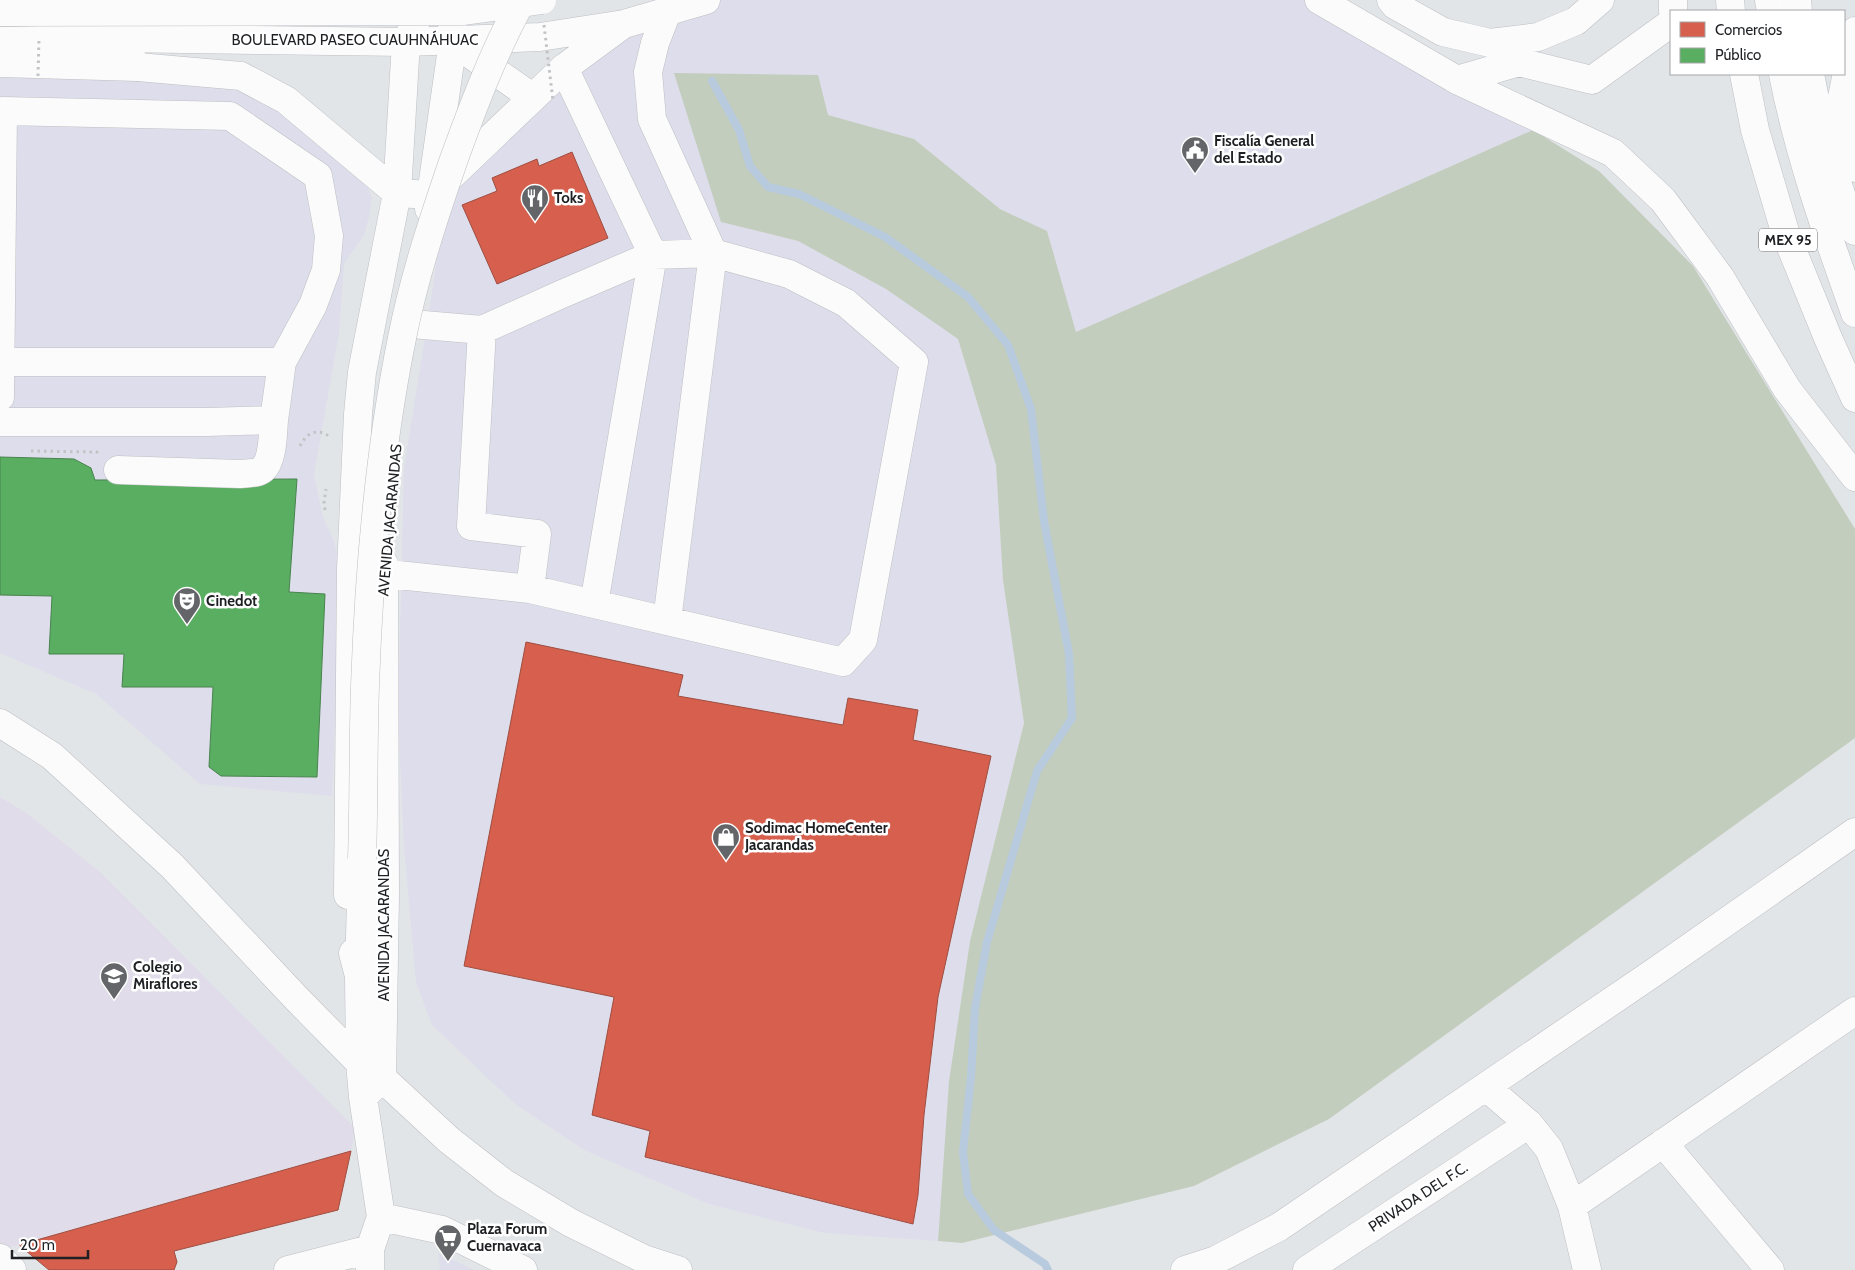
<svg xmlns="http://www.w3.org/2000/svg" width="1855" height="1270" font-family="Cabin,sans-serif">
<rect width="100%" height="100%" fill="#e2e5e8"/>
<path fill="#deddeb" d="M706,0h607l220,130 -457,202 -30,-101 -46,-22 -86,-70 -86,-24 -107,107 77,19 88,48 72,50 38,126 7,115 21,143 -54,218 -21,140 -11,160 -114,-8 -115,-29 -125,-54 -69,-46 -83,-79 -16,-42 -12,-136 -6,-132 6,-247 29,-181 12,-92 130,-143z
M0,63l237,13 127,102 8,20 -3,19 -5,18 -20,29 -5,69 -25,142 9,42 11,24 7,32 -9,223 -132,-12 -104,-90 -96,-41z
M438,1253l36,17h-34z"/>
<path fill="#e0dce9" d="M0,797l29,18 71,57 255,256 -4,23 -351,99z"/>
<path fill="#c3cdbe" d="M674,73l144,2 10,40 86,24 86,70 47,22 29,101 457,-202 66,41 94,95 162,263v209l-526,381 -135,67 -232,57 -24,-2 11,-160 21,-140 54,-218 -21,-143 -7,-115 -38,-126 -72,-50 -88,-48 -77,-19z"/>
<path fill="#d6604d" stroke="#9f4d40" d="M572,152l36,86 -111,46 -35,-79 35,-14 -5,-13 45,-19 2,7z
M526,642l157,33 -5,21 165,29 5,-27 70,12 -5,30 78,16 -53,241 -14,118 -6,80 -5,29 -268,-67 5,-26 -58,-16 22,-118 -150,-31z
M351,1151l-13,59 -164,41 3,11 -3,8h-125l-30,-25z"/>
<path fill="#5aae61" stroke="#48834e" d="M0,457l74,2 17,9 4,12 202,-1 -8,113 36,2 -8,183 -96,-1 -12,-9 4,-80h-91l2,-33h-75l3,-58 -52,-1z"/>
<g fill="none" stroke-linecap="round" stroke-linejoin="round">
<path stroke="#b7cade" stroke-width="8" d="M712,81l27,49 11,36 18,21 31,7 86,43 83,60 40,48 23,64 13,112 25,133 3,64 -35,53 -50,171 -12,66 -4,69 -8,75 5,42 26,36 51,34 3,6"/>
<g stroke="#bdbfc2" stroke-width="29">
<path id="minor" d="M1673,0v11
M0,63l138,4 103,9 45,24 111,93
M564,68l89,187 -59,349
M1457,80l62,-18 73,18 79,-57
M429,209l24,-168 -2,-41
M482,330l-11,196 66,8 -7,55
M1,362h281
M0,397l3,-286 227,5 88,60 11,60 -3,34 -13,35 -31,57 -8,58 -67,2h-207
M118,470l122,4c8,-1 17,0 23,-5 10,-9 10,-37 11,-49
M351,570l179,19 313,73 20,-22 51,-278 -68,-59 -57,-29 -76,-21 -60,2 -91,39 -80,36 -70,-6
M667,621l46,-368 -61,-134 -4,-47 7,-29 12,-31
M0,723l52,33 120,110 125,133 63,64 22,15 67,62 55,43 67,40 73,36 34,11
M348,895l3,-325 7,-156 4,-42 35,-179 9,-151 20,-42
M353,953l6,23 1,87 3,34 18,120 -11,32v21
M1486,1087l43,37 20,25 23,57 15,64
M363,1097l19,-19 3,-183 -1,-331
M1663,1143l107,127
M1572,1206l283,-195
M381,1217l61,13 81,40
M0,1258l12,12
M288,1270l82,-21
M1185,1270l31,-10 63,-33 374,-254 202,-141
M1307,1270l222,-146"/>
</g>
<g stroke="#bdbfc2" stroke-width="29">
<path id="major" d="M1797,0l1,11
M1855,31l-13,67 13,70
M114,38l24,29
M0,41l114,-3 292,4 134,-5 84,-13 82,-24
M470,54l62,43
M1810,74c10,53 24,107 45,157
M397,193l34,2 133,-127 57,-42
M359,976l3,-117"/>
</g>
<g stroke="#bdbfc2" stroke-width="29">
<path id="highway" d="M1319,0l138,80 156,73 50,47 57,77 67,112 68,88
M1391,0l4,5 48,27 47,11 48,-6 38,-16 24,-21
M1730,0l1,11
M1769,0l2,11
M1744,74l11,56 31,105 42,103 27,60
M1783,74c16,82 44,160 72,239"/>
</g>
<path stroke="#c2c3c4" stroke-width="3" stroke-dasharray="2.5 4" stroke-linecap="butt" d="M300,446c6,-13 18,-19 30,-9
M31,451l66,1v2
M325,510l-1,-8 2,-13"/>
<use href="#minor" stroke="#fbfbfc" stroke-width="28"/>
<use href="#major" stroke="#fbfbfc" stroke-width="28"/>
<use href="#highway" stroke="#fbfbfc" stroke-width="28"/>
<g stroke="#bdbfc2" stroke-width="29" stroke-linecap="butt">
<path id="major-bridge" d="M0,12l464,-1 78,-11
M362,859c2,-58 1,-116 3,-173 4,-116 14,-235 37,-348 12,-61 32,-121 52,-179 20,-55 40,-108 68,-159"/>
</g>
<path stroke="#c2c3c4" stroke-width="3" stroke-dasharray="2.5 4" stroke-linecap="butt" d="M544,25l9,76
M38,76l1,-38"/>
<use href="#major-bridge" stroke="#fbfbfc" stroke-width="28"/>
</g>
<defs>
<g id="civic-pin" transform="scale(1.4375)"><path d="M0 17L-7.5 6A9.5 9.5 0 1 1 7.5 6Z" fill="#636568" stroke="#fff"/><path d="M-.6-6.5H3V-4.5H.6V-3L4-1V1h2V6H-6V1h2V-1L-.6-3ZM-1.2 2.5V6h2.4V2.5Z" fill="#fff"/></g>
<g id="restaurant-pin" transform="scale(1.4375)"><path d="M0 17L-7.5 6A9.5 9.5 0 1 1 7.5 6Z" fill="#636568" stroke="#fff"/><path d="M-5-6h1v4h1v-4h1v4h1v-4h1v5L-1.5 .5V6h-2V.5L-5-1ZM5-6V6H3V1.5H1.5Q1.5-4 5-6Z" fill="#fff"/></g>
<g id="theatre-pin" transform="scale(1.4375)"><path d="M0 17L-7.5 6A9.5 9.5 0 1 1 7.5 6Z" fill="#636568" stroke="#fff"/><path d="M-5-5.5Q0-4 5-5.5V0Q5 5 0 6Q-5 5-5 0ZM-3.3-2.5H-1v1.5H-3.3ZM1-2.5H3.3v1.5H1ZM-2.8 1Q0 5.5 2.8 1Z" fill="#fff"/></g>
<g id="shop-pin" transform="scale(1.4375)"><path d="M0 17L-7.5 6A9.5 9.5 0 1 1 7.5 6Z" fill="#636568" stroke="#fff"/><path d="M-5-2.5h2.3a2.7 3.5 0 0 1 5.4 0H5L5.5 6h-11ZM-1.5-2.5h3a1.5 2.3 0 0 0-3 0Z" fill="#fff"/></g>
<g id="school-pin" transform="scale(1.4375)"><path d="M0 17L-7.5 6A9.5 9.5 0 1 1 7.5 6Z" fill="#636568" stroke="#fff"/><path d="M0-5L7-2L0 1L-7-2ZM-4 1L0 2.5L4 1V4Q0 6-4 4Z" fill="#fff"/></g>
<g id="supermarket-pin" transform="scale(1.4375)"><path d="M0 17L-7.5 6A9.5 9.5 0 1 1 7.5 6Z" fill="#636568" stroke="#fff"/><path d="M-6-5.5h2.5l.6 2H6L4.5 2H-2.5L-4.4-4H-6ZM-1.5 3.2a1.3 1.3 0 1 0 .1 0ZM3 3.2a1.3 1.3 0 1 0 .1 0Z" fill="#fff"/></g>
</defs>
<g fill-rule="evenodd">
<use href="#civic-pin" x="1195" y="150"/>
<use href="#restaurant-pin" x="535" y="198"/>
<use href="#theatre-pin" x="187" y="601"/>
<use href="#shop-pin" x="726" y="837"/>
<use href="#school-pin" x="114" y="976"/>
<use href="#supermarket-pin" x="448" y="1238"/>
</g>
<g text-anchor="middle" stroke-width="5" stroke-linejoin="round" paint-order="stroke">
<rect fill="#fff" stroke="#626365" stroke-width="1" x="1759" y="228.5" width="58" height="23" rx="4"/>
<g font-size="14" font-weight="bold" fill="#1e2023">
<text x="1788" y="245">MEX 95</text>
</g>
<g font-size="15" fill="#1e2023" stroke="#fff">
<text x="355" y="45">BOULEVARD PASEO CUAUHNÁHUAC</text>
<text transform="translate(390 520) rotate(-85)" y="5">AVENIDA JACARANDAS</text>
<text transform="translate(384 925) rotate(-90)" y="5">AVENIDA JACARANDAS</text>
<text transform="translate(1418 1197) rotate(-33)" y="5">PRIVADA DEL F.C.</text>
</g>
<g font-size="15" font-weight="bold" fill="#1e2023" stroke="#fff" text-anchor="start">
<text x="1214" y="146">Fiscalía General<tspan x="1214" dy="17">del Estado</tspan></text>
<text x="554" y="203">Toks</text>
<text x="206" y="606">Cinedot</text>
<text x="745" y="833">Sodimac HomeCenter<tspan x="745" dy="17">Jacarandas</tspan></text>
<text x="133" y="972">Colegio<tspan x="133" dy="17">Miraflores</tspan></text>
<text x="467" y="1234">Plaza Forum<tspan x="467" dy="17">Cuernavaca</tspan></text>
</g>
</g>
<rect x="1670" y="10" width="175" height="65" fill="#ffffff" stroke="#a5a6a7"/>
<rect x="1680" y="22" width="25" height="15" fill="#d6604d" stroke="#a5a6a7"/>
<text x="1715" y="35" font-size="15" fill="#1e2023">Comercios</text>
<rect x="1680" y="48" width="25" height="15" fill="#5aae61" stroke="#a5a6a7"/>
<text x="1715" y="60" font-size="15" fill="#1e2023">Público</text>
<path d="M12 1250v8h76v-8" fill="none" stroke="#1e2023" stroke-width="2.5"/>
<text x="20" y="1250" font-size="15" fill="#1e2023" stroke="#ffffff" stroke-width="4" paint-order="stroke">20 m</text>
</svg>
